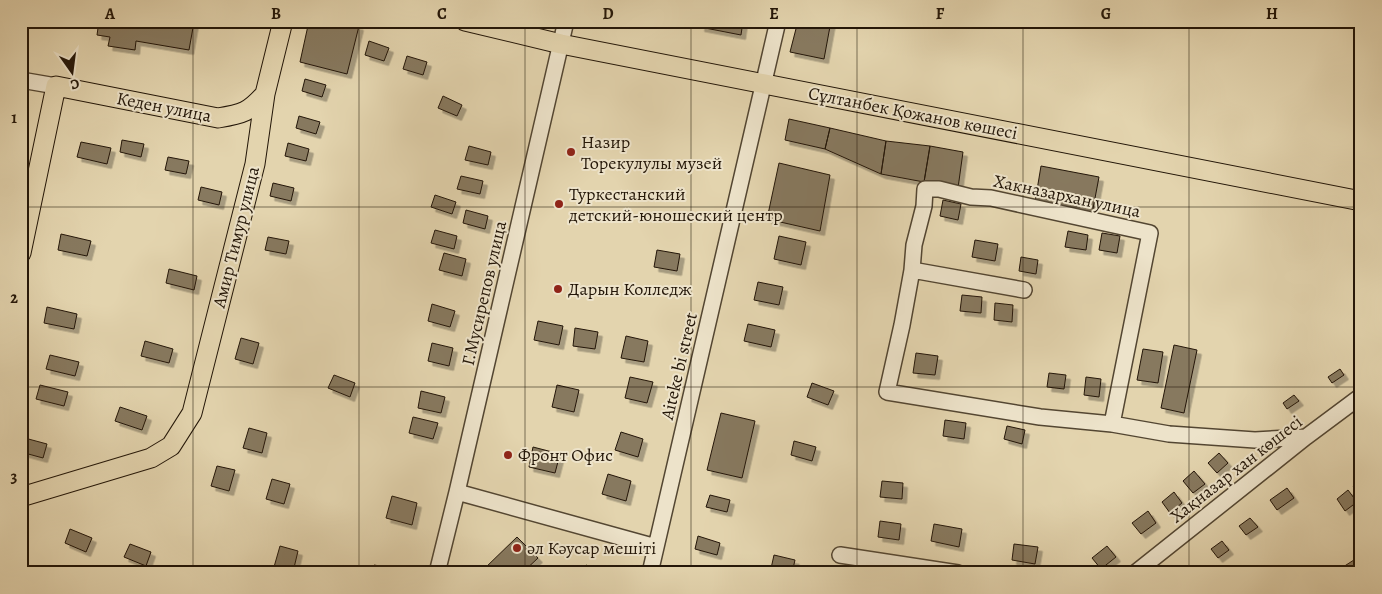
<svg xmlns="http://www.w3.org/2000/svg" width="1382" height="594" font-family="Alegreya,serif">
<defs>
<filter id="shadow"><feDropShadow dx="4.5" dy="4.5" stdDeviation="0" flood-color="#0004"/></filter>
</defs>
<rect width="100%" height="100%" fill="#e3d4ae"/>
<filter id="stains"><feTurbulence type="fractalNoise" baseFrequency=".004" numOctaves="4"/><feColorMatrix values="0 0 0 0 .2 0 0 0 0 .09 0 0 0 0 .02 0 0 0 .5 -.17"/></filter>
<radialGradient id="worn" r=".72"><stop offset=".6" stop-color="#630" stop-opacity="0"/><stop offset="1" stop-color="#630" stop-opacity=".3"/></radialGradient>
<path fill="#87795e" stroke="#231608" filter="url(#shadow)" d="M99,21h99l-1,2 -3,-1 -5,28 -53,-9 -1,9 -27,-4 2,-9 -13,-2z
M309,21h29l21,5 -12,48 -47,-12z
M701,21h42l-2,14 -41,-8z
M798,21h33l-7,38 -34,-7z
M369,41l20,7 -5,13 -19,-6z
M407,56l20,6 -4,13 -20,-6z
M305,79l21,6 -4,12 -20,-6z
M443,96l19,9 -5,11 -19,-8z
M299,116l21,6 -4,12 -20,-6z
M789,119l41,9 -5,21 -40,-9z
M830,128l56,13 -5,33 -56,-25z
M122,140l22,4 -3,13 -21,-5z
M886,141l44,5 -6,36 -43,-8z
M81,142l30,6 -4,16 -30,-7z
M288,143l21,6 -3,12 -21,-5z
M469,146l22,6 -3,13 -23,-5z
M930,146l33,6 -5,36 -34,-6z
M168,157l21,4 -3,13 -21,-4z
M779,163l51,12 -10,56 -53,-12z
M1041,166l58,11 -7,37 -57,-12z
M461,176l22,5 -3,13 -23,-5z
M273,183l21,5 -3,13 -21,-5z
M201,187l21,5 -3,13 -21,-5z
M435,195l21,7 -4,12 -21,-7z
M943,200l18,4 -3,16 -18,-4z
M466,210l22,6 -3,13 -22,-6z
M435,230l22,6 -3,13 -23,-6z
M1068,231l20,4 -2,15 -21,-3z
M1102,233l18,3 -3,17 -18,-3z
M61,234l30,7 -4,15 -29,-6z
M779,236l27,6 -5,23 -27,-6z
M268,237l21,4 -3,13 -21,-4z
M975,240l23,4 -3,17 -23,-4z
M657,250l23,4 -3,17 -23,-4z
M444,253l22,6 -4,17 -23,-6z
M1021,257l17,3 -2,14 -17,-3z
M169,269l28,7 -3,14 -28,-7z
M758,282l25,5 -4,18 -25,-5z
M962,295l20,2 -1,16 -21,-2z
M995,303l18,2 -1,17 -18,-2z
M432,304l23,7 -5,16 -22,-6z
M47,307l30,7 -3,15 -30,-6z
M538,321l25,5 -4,19 -25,-5z
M748,324l27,6 -4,17 -27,-6z
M575,328l23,4 -3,17 -22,-3z
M626,336l22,5 -4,21 -23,-4z
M241,338l18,5 -6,21 -18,-5z
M145,341l28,8 -4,14 -28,-7z
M432,343l21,5 -4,18 -21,-5z
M1174,345l23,5 -13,63 -23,-5z
M1143,349l20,3 -5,31 -21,-3z
M916,353l22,3 -3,19 -22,-2z
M50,355l29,7 -4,14 -29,-7z
M1340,369l4,6 -12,8 -4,-6z
M1049,373l17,2 -2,14 -17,-2z
M334,375l21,8 -5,14 -22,-9z
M630,377l23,5 -6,21 -22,-5z
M1086,377l15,2 -2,18 -15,-2z
M812,383l22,8 -6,14 -21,-8z
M40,385l28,7 -4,14 -28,-7z
M557,385l22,5 -5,22 -22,-5z
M421,391l24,6 -4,16 -23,-5z
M1294,395l5,6 -12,8 -4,-6z
M120,407l27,9 -5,14 -27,-9z
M721,413l34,8 -13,57 -35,-8z
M413,417l25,6 -5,16 -24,-6z
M945,420l21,3 -2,16 -21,-3z
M1007,426l18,4 -3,14 -18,-5z
M249,428l18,5 -5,20 -19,-5z
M621,432l22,7 -5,18 -23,-7z
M21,437l26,7 -4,14 -22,-6z
M794,441l22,6 -4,14 -21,-6z
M533,447l27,7 -5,19 -26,-6z
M1219,453l9,10 -11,10 -9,-10z
M217,466l18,4 -6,21 -18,-5z
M1194,471l11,13 -12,9 -10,-12z
M608,474l23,7 -5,20 -24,-7z
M272,479l18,5 -6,20 -18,-5z
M1361,480v16l-8,-10z
M882,481l21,2 -1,16 -22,-2z
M1287,488l7,10 -17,12 -7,-10z
M1348,490l9,12 -12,9 -8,-12z
M1174,492l8,11 -12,10 -8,-11z
M710,495l20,5 -3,12 -21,-5z
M392,496l25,7 -5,22 -26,-7z
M1148,511l8,12 -15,11 -9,-11z
M1250,518l8,9 -12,8 -7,-9z
M880,521l21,3 -2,16 -21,-3z
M934,524l28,5 -3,18 -28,-6z
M70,529l22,9 -6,14 -21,-9z
M698,536l22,7 -3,12 -22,-6z
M517,537l21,21 -16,15h-35l-3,-4z
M1222,541l7,9 -11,8 -7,-9z
M130,544l21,8 -5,14 -22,-9z
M1014,544l24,3 -3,17 -23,-4z
M280,546l18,5 -5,21 -19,-5z
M1107,546l9,11 -15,12 -9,-11z
M774,555l21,5 -3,13h-22z
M1357,558l4,6v9h-14l-4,-6z
M374,565l23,4 -1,4h-23z
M586,565l18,8h-21z"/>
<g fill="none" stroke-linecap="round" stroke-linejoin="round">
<g stroke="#534632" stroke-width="18">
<path id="minor" d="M21,80l35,6
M912,270l2,-25 10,-39 1,-17h14l32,8 20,1 159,35 -38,191
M1024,290l-112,-20 -10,55 -15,67 153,25 72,7 57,10 86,6 51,-3
M457,492l199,55
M840,555l118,18
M437,573l20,-81 109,-471
M650,573l128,-552
M1135,573l171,-136 55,-41"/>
</g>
<g stroke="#231608" stroke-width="21">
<path id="major" d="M465,21l96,23 800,157
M21,253l35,-167 162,32c25,-4 31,-6 47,-24
M21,497l130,-39 20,-12 21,-33 63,-249 10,-70 18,-73"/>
</g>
<use href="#minor" stroke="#ede3ca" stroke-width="15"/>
<use href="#major" stroke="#e3d4ae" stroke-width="19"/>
</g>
<path fill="none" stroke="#231608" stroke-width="1" stroke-opacity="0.55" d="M193,21v552M359,21v552M525,21v552M691,21v552M857,21v552M1023,21v552M1189,21v552M21,207h1340M21,387h1340"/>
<g fill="#8f2418" stroke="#ede3ca" stroke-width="2">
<circle cx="571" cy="152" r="5"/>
<circle cx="559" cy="204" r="5"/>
<circle cx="558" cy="289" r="5"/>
<circle cx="508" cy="455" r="5"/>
<circle cx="517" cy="548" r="5"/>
</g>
<g text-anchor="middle" stroke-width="4" stroke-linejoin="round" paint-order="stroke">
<g font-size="18" fill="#231608" stroke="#ede3ca">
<text transform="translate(164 107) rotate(11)" y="6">Кеден улица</text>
<text transform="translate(913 113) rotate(11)" y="6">Сұлтанбек Қожанов көшесі</text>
<text transform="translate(1067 196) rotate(12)" y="6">Хакназархан улица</text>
<text transform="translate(236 237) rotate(-76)" y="6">Амир Тимур улица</text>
<text transform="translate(484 293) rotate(-77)" y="6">Г.Мусирепов улица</text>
<text transform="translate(679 366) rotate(-77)" y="6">Aiteke bi street</text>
<text transform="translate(1236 469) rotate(-38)" y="6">Хақназар хан көшесі</text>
</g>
<g font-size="18" fill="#231608" stroke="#ede3ca" text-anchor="start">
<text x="581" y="148">Назир<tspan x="581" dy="21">Торекулулы музей</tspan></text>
<text x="569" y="200">Туркестанский<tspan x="569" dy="21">детский-юношеский центр</tspan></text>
<text x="568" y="295">Дарын Колледж</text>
<text x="518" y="461">Фронт Офис</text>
<text x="527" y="554">әл Кәусар мешіті</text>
</g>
</g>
<rect width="1382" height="594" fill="none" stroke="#e3d4ae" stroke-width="55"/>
<g transform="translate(72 72) rotate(166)" stroke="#ede3ca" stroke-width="4" paint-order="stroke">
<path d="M0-4L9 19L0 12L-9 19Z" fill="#231608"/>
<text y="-8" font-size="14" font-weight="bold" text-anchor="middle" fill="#231608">С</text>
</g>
<rect x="28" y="28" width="1326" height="538" fill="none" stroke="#231608" stroke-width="2"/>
<g font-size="16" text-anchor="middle" font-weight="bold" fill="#231608">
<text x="110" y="19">A</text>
<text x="276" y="19">B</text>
<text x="442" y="19">C</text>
<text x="608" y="19">D</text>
<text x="774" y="19">E</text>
<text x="940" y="19">F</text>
<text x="1106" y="19">G</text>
<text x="1272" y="19">H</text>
<text x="14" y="123">1</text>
<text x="14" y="303">2</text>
<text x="14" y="482">3</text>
</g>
<rect width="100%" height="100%" filter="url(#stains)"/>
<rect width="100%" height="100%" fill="url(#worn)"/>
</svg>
